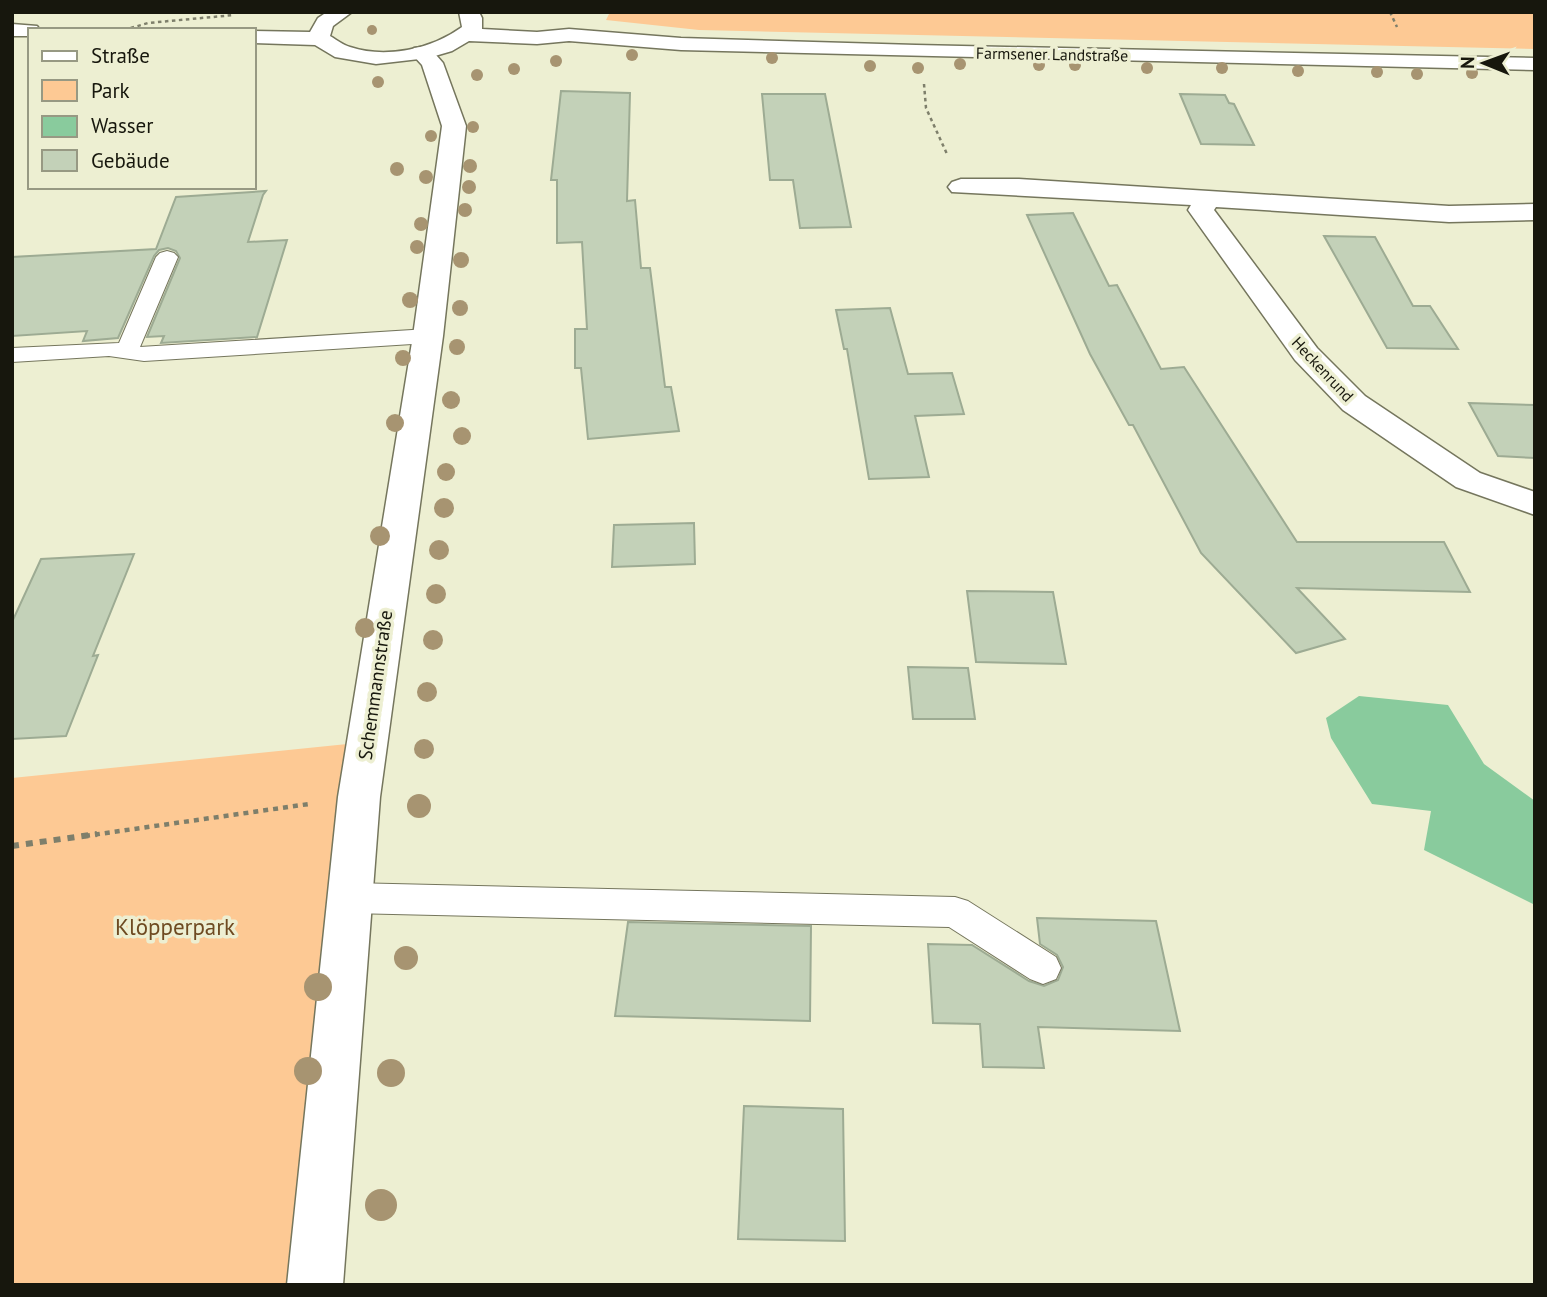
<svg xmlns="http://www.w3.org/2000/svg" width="1547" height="1297" font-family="'PT Sans',sans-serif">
<rect width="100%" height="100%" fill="#edefd2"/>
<path fill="#fdc994" d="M610,12h925v37l-836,-19 -93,-10z
M367,742l-81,543h-274v-507z"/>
<path fill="#89cb9d" d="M1359,696l89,9 36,59 51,37v104l-111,-55 7,-39 -59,-7 -41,-66 -5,-20z"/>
<path fill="#c3d1b8" stroke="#9dab93" stroke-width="2" d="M561,91l69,2 -3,108 8,-1 6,68h9l15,119h6l8,44 -91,8 -7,-71h-6v-39h12l-5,-87 -25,1v-63h-6z
M762,94h63l26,133 -51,1 -7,-48h-23z
M1180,94l45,1 4,8 5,1 20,41 -53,-1z
M266,191l-3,4 -15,47 39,-2 -30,97 -96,6 3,-7 -17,1 33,-79 -4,-7 -8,-3 -9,2 -5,6 -36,82 -35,3 4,-10 -75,5v-79l144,-8 20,-52z
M1073,213l36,73 8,-1 44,84 23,-2 113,175h147l26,50 -173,-4 48,51 -49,14 -95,-100 -68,-128h-4l-39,-71 -63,-139z
M1324,236l51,1 38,69h17l28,43 -71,-1z
M890,308l18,66 44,-1 12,41 -49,2 14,61 -60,2 -22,-130h-3l-8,-39z
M1469,403l66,2v53l-37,-2z
M694,523l1,41 -83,3 2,-42z
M134,554l-41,102 5,-1 -32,81 -54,3v-117l29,-63z
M967,591l86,1 13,72 -90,-2z
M908,667l60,1 7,51h-62z
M1037,918l119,3 24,110 -142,-4 6,41 -61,-1 -3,-43 -47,-1 -5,-79 44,1 57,36 15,5 14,-6 5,-13 -6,-12 -17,-11z
M628,922l183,4 -1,95 -195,-5z
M744,1106l99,3 2,132 -107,-2z"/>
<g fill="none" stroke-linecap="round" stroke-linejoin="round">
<g stroke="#75765d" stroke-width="2">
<path id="service" d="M167,251l7,2 4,4 -38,90 288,-18 8,2 3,5 -3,5 -8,2 -284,18 -35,-5 -97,6v-14l107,-5 37,-86 4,-4z
M350,883l605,14 13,4 88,56 5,11 -5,11 -13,5 -13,-5 -81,-52 -599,-14 -12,-5 -6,-10 6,-10z"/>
</g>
<g stroke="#75765d" stroke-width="3">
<path id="minor" d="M422,47l8,1 13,15 23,63 -23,210 -63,461 -37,488h-56l51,-488 75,-461 29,-210 -20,-61 -11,-12 3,-5z
M961,179h58l430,27 86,-2v16l-86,2 -233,-15 -2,3 103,138 48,48 115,77 55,19v23l-79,-28 -113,-77 -48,-50 -107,-150 3,-5 -239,-13 -4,-5 4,-5z"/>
</g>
<g stroke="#75765d" stroke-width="3">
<path id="secondary" d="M327,12h25l-19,14 -3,10c7,4 13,9 20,11 36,12 82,2 112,-20l-3,-15h20l3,6v11l55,3 32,-3 112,9 235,7 619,13v12l-854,-20 -112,-9 -32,3 -68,-3 -17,10 -24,7 -52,6 -41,-7 -20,-12 -61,-2v-12l56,1 8,-14z
M12,24l25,2 3,4h-10v6h-18z"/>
</g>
<path stroke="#7e7f6b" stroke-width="2.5" stroke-dasharray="3.5 3.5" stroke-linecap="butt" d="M1390,12l7,15
M124,30l24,-7 86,-8
M924,84l2,24 21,46"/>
<path stroke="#7e7f6b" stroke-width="4.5" stroke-dasharray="5 5" stroke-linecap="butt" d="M85,836l224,-32"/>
<path stroke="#7e7f6b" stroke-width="6" stroke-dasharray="7 7" stroke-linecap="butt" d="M12,846l85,-12"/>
<use href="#service" fill="#fff" fill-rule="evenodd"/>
<use href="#minor" fill="#fff" fill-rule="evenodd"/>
<use href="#secondary" fill="#fff" fill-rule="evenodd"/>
</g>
<g fill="#a79471">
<circle cx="372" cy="30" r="5"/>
<circle cx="632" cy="55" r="6"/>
<circle cx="772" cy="58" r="6"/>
<circle cx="556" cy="61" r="6"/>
<circle cx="960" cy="64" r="6"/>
<circle cx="1039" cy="65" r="6"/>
<circle cx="1075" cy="65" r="6"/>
<circle cx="870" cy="66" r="6"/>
<circle cx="918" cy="68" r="6"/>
<circle cx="1147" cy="68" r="6"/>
<circle cx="1222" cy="68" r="6"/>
<circle cx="514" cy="69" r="6"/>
<circle cx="1298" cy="71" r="6"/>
<circle cx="1377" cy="72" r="6"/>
<circle cx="1472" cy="73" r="6"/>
<circle cx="1417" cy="74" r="6"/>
<circle cx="477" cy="75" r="6"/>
<circle cx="378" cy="82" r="6"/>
<circle cx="473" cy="127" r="6"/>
<circle cx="431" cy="136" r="6"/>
<circle cx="470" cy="166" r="7"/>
<circle cx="397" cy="169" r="7"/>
<circle cx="426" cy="177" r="7"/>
<circle cx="469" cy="187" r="7"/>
<circle cx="465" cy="210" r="7"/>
<circle cx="421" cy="224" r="7"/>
<circle cx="417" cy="247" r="7"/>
<circle cx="461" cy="260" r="8"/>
<circle cx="410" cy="300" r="8"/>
<circle cx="460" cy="308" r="8"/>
<circle cx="457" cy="347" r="8"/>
<circle cx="403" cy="358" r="8"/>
<circle cx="451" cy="400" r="9"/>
<circle cx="395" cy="423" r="9"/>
<circle cx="462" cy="436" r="9"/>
<circle cx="446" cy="472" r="9"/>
<circle cx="444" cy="508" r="10"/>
<circle cx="380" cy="536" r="10"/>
<circle cx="439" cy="550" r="10"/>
<circle cx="436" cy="594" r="10"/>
<circle cx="365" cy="628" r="10"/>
<circle cx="433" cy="640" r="10"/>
<circle cx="427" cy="692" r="10"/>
<circle cx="424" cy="749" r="10"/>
<circle cx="419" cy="806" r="12"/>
<circle cx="406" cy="958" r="12"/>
<circle cx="318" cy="987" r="14"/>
<circle cx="308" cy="1071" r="14"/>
<circle cx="391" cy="1073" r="14"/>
<circle cx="381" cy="1205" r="16"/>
</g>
<g text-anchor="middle" stroke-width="7" stroke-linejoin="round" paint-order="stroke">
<g font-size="16" fill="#17170d" stroke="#edefd2">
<text transform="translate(1052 54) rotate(1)" y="6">Farmsener Landstraße</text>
<text transform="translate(1323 369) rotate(47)" y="6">Heckenrund</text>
</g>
<g font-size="19" fill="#17170d" stroke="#edefd2">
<text transform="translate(375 685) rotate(-82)" y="7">Schemmannstraße</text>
</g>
<g font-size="23" fill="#6e4a21" stroke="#edefd2">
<text x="175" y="935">Klöpperpark</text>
</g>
</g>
<rect width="1547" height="1297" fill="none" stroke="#17170d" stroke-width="28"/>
<rect x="28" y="28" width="228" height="161" fill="#edefd2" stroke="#979983" stroke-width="2"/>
<rect x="42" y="51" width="35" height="10" fill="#ffffff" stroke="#979983" stroke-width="2"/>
<text x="91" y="63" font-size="21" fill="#17170d">Straße</text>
<rect x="42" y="80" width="35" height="21" fill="#fdc994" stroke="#979983" stroke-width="2"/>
<text x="91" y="98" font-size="21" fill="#17170d">Park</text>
<rect x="42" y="116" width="35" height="21" fill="#89cb9d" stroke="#979983" stroke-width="2"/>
<text x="91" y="133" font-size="21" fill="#17170d">Wasser</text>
<rect x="42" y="150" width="35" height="21" fill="#c3d1b8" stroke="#979983" stroke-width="2"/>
<text x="91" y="168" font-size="21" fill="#17170d">Gebäude</text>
<g transform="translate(1484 63) rotate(271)" stroke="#edefd2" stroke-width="5" paint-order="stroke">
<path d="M0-5L12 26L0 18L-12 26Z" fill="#17170d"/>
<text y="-10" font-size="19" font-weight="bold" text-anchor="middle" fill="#17170d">N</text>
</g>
</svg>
